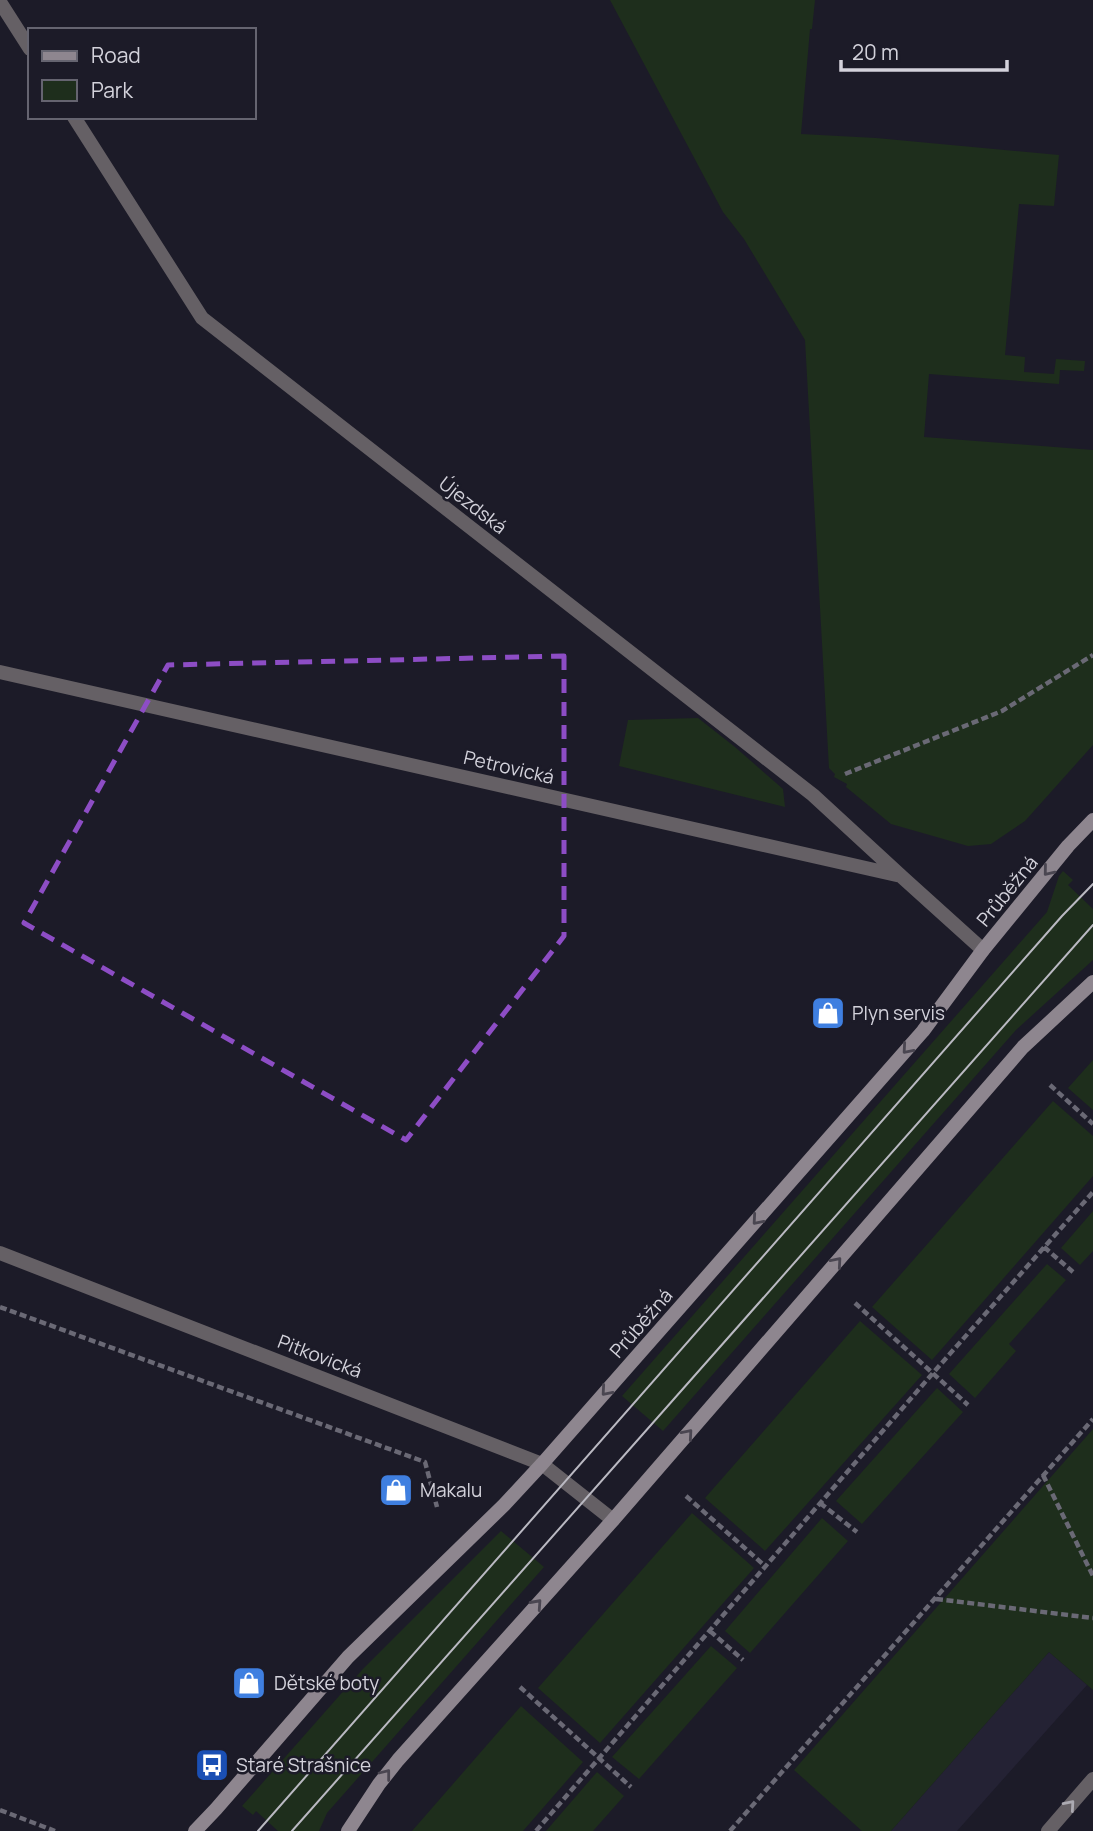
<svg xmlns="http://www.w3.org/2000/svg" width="1093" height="1831" font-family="Manrope,sans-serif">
<rect width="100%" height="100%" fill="#1c1b28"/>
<path fill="#242234" d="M1049,1652l38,33 -130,146h-66z"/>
<path fill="#1e2e1c" d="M610,0h205l-3,29h-2l-9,105 75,4 183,17 -5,51 -35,-2 -14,151 20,2 -1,15 30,2 2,-15 29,2 -1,10 -24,-1 -1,14 -130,-10 -5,63 169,13v295l-68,76 -34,23 -23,2 -77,-22 -45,-37 1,-3 -13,-7 1,-3 -6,-6 -24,-428 -61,-101 -21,-27z
M698,718l37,29 48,42 2,18 -166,-41 9,-46z
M1063,871l10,9 -5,5 25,24v51l-77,70 -353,401 -41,-35 425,-484 12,-36z
M1093,1060v50l-25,-22z
M1053,1101l40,35v40l-161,184 -60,-53z
M1093,1211v40l-13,14 -19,-17z
M1047,1264l19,16 -57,64 7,7 -41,47 -26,-24z
M860,1321l62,54 -157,176 -60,-53z
M937,1388l26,24 -101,112 -26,-23z
M1093,1429v261l-44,-38 -158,179h-29l-68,-61z
M692,1513l62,55 -154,175 -62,-55z
M822,1518l26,23 -98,112 -25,-22z
M501,1531l43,36 -217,246 -8,18h-41l-22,-20 -3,4 -11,-9 120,-136z
M711,1646l26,22 -98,111 -27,-22z
M521,1706l62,56 -60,69h-111z
M597,1772l27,24 -31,35h-47z"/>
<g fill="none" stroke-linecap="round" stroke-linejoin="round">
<path stroke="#6a6975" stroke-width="4.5" stroke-dasharray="7 3.5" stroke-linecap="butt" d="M845,774l157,-63 91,-56
M1050,1085l43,39
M1044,1247l29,25
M855,1303l113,102
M0,1307l425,155 12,45
M1043,1475l50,101
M686,1496l79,70
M820,1503l37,29
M936,1599l157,19
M710,1631l33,29
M520,1687l111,100
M0,1810l55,21
M536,1831l397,-458 160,-181
M730,1831l363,-412"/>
<path stroke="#656065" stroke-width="14" d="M0,2l30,47
M74,117l128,201 611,477 88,81
M0,672l901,204 82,74
M0,1253l542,211 71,56
M1048,1831l45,-52"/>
<path stroke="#8e868f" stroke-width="14" d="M195,1831l21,-22 132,-152 156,-152 38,-41 381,-433 60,-81 85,-104 25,-26
M348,1831l31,-47 19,-24 215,-240 410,-473 70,-65"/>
<path stroke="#bab9c2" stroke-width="2" d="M258,1831l804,-915 31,-32
M292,1831l801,-906"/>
</g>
<defs><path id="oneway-chevron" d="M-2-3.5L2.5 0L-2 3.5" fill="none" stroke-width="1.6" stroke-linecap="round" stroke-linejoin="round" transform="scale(1.75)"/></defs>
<g stroke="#4a4651">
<use href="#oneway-chevron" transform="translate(1048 871) rotate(129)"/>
<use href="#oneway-chevron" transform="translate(907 1049) rotate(131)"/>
<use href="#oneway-chevron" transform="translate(757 1220) rotate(131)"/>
<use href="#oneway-chevron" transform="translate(837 1262) rotate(-49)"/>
<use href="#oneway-chevron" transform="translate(606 1391) rotate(131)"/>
<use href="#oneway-chevron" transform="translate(688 1434) rotate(-49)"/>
<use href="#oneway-chevron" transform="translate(537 1604) rotate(-48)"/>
<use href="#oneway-chevron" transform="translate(386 1774) rotate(-52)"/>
</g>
<use stroke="#acaab2" href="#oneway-chevron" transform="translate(1070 1805) rotate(-49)"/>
<path fill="none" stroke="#8d4dc5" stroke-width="5" stroke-dasharray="14 9" stroke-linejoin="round" d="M564,656v280l-158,204 -382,-217 144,-258z"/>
<defs>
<g id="shop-square" transform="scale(1.75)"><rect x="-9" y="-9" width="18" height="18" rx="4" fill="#3f7fe0" stroke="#1c1b28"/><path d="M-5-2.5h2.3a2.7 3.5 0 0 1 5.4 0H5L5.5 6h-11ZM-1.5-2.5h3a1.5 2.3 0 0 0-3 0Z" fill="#fff"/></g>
<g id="bus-square" transform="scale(1.75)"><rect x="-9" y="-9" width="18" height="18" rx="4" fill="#1a4fb4" stroke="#1c1b28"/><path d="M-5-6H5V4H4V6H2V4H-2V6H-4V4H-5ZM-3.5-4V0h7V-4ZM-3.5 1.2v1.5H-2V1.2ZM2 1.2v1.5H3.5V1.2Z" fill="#fff"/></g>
</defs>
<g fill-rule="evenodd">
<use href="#shop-square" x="828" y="1013"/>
<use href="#shop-square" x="396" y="1490"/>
<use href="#shop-square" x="249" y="1683"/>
<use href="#bus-square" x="212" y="1765"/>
</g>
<g text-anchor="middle" stroke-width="5" stroke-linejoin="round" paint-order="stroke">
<g font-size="19" fill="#d3d2db" stroke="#1c1b28">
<text transform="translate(473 505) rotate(38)" y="7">Újezdská</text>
<text transform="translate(509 767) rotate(13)" y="7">Petrovická</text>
<text transform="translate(1007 891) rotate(-51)" y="7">Průběžná</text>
<text transform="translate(641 1323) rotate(-49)" y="7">Průběžná</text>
<text transform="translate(320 1356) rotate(21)" y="7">Pitkovická</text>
</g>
<g font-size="19" fill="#d3d2db" stroke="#1c1b28" text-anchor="start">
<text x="852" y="1020">Plyn servis</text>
<text x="420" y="1497">Makalu</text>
<text x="274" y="1690">Dětské boty</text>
<text x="236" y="1772">Staré Strašnice</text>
</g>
</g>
<rect x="28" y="28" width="228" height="91" fill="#1c1b28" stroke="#656470" stroke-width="2"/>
<rect x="42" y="51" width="35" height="10" fill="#8e868f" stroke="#656470" stroke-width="2"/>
<text x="91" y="63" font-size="21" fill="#d3d2db">Road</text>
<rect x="42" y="80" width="35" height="21" fill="#1e2e1c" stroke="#656470" stroke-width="2"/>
<text x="91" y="98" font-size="21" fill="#d3d2db">Park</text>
<path d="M841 60v10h166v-10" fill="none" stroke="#d3d2db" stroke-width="3.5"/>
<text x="852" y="60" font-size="21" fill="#d3d2db" stroke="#1c1b28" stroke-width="5" paint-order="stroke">20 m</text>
</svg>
